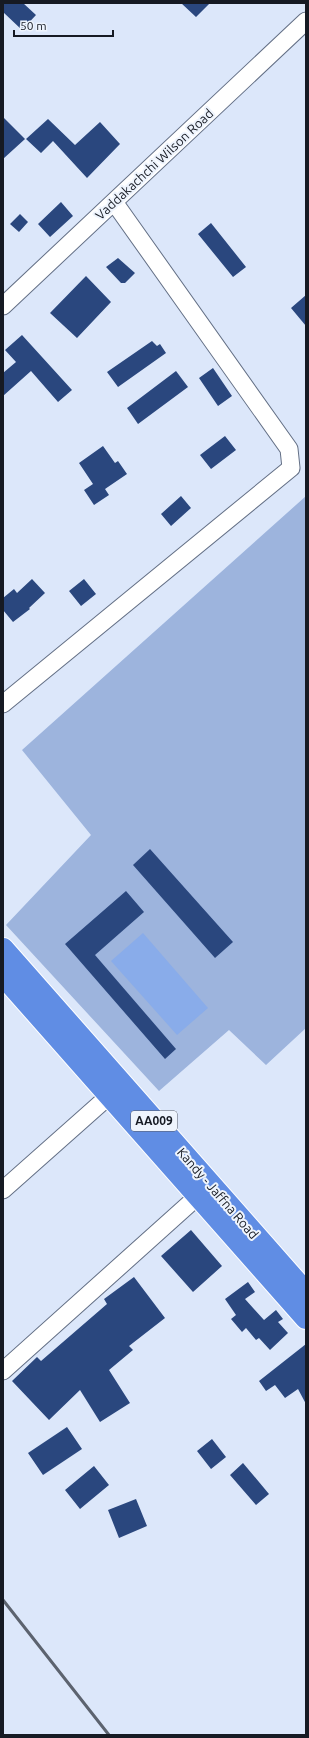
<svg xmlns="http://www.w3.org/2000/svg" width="309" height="1738" font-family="Ubuntu,sans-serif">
<rect width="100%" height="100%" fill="#dce7fa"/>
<path fill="#9db4dd" d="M306,496v532l-40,37 -37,-35 -70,61 -153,-166 85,-90 -69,-85z"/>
<path fill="#89acea" d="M143,933l65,75 -31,27 -66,-74z"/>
<path fill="#2a477e" d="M3,3h20l13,12 -14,15 -19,-18z
M181,3h29l-14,14z
M3,117l22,22 -22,20z
M48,119l27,26 25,-23 20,22 -33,34 -34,-37 -12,12 -15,-14z
M61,202l12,14 -23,21 -12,-13z
M20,214l8,8 -9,10 -9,-8z
M211,223l35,44 -13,10 -35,-43z
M118,258l17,15 -10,10h-4l-15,-16z
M86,276l25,26 -34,36 -27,-25z
M306,295v31l-15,-18z
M22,335l50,55 -14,12 -27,-31 -28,25v-23l13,-11 -11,-12z
M152,341l5,5 3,-2 6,9 -48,34 -11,-15z
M213,368l19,28 -14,10 -19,-28z
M176,371l12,16 -50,37 -11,-16z
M225,436l11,14 -25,19 -11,-14z
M103,446l12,17 3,-2 9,13 -22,15 4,6 -15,10 -10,-15 9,-6 -14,-21z
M181,496l10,12 -20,18 -10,-12z
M32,579l13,14 -16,15 1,1 -17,13 -10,-12v-12l11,-9 3,4z
M84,579l12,15 -15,12 -12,-15z
M150,849l83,93 -18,16 -82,-93z
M126,891l18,21 -49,43 81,94 -11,10 -100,-115z
M191,1230l31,36 -29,26 -32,-36z
M134,1277l31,41 -36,28 4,4 -24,20 21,33 -30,19 -20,-32 -31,30 -37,-39 25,-24 4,4 66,-57 -3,-5z
M248,1282l7,10 -10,7 19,21 12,-10 7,9 -5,3 10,11 -18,17 -11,-12 -3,2 -10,-12 -4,4 -11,-13 5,-4 -11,-16z
M306,1344v60l-8,-15 -13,9 -10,-13 -9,6 -7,-10z
M67,1427l15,22 -39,26 -15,-22z
M212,1439l14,18 -15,12 -14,-18z
M243,1463l26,31 -13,11 -26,-30z
M94,1466l15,19 -29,24 -15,-19z
M136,1499l11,27 -28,12 -11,-28z"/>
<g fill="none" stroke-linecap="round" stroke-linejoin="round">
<g stroke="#636f85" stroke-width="19">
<path id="minor" d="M3,306l303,-285
M3,704l288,-236 -2,-19 -175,-247
M3,1190l116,-103
M3,1371l195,-175"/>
</g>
<g stroke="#fff" stroke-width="24">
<path id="highway" d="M3,949l303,344
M3,975l303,343"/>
</g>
<use href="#minor" stroke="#fff" stroke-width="17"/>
<use href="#highway" stroke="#608de4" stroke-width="22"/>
<path stroke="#5c636f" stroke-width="3" d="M3,1600l106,135"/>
</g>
<g text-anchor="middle" stroke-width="4" stroke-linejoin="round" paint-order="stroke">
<rect fill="#eef4fd" stroke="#575b64" stroke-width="1" x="131" y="1111" width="46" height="20" rx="3"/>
<g font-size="12" font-weight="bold" fill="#161a23">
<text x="154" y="1125">AA009</text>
</g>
<g font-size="13" fill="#161a23" stroke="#eef4fd">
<text transform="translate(154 164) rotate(-43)" y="5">Vaddakachchi Wilson Road</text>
<text transform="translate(218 1193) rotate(49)" y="5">Kandy - Jaffna Road</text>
</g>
</g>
<rect width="309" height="1738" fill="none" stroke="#161a23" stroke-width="8"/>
<path d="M14 30v6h99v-6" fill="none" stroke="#161a23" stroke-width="2"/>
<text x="20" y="30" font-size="12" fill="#161a23" stroke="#eef4fd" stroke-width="3" paint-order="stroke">50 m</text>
</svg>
